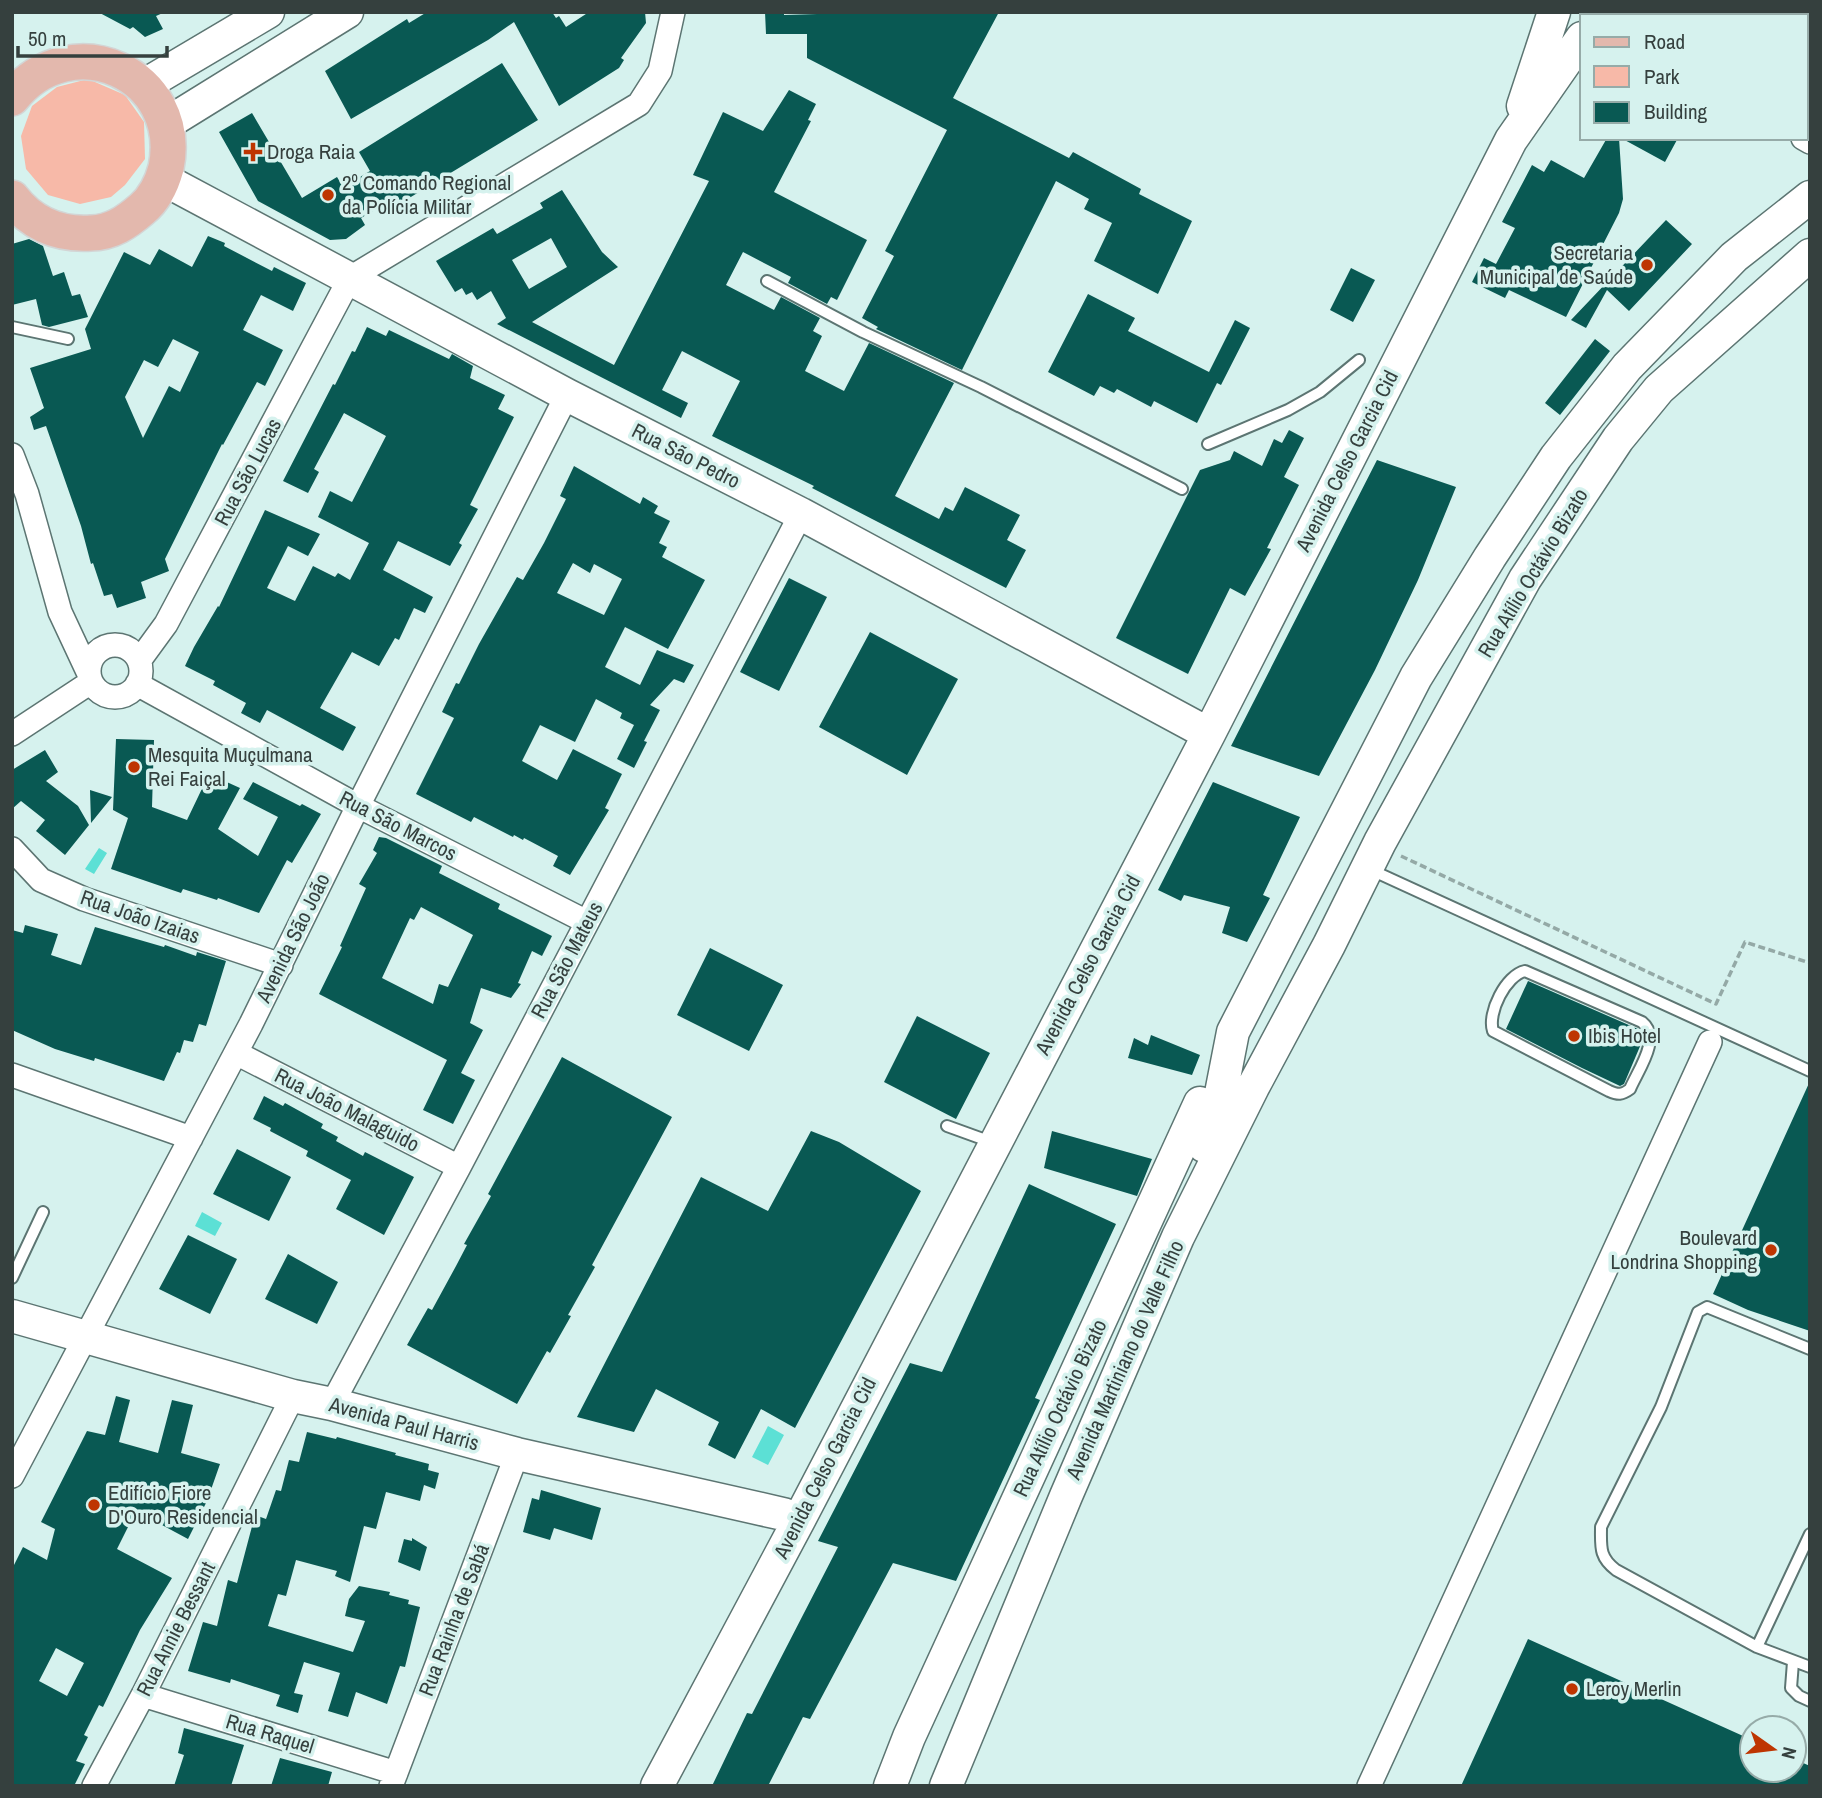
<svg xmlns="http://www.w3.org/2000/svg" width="1822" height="1798" font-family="'Archivo Narrow',sans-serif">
<rect width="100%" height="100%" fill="#d6f2ee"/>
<path fill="#f7b9a8" d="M88,79l37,16 19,27 1,37 -20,26 -14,12 -31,7 -32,-9 -22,-26 -5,-33 11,-30 25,-19z"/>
<path fill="#5ce0d5" d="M99,848l8,5 -13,21 -9,-5z
M202,1212l20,11 -7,13 -20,-10z
M768,1426l16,9 -16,30 -16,-8z"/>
<path fill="#095953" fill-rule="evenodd" d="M98,12h67l-9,4 7,13 -18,8 -12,-10 -3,2z
M427,12h125l4,6 3,-2 7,11 23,-15h56l1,11 -25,35 3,2 -5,8 -60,38 -45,-84 -26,18 -137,79 -26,-48 82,-52 2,4z
M765,12h19v3l33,-1v-2h182l-46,86 116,60 4,-6 68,37 -2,5 53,27 -34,73 -64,-33 18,-38 -28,-14 5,-10 -33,-18 -94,189 -86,-41 2,-2 -16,-9 32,-62 -9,-5 62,-121 -140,-72v-24h-41z
M502,63l36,57 -147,89 -4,-6 -26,15 4,7 -19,14 -16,1 -72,-39 -39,-69 33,-19 50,85 35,-21 6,10 27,-16 -11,-19z
M789,90l27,14 -8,16 3,1 -37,71 93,48 -30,60 -6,-3 -4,7 -39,-21 3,-6 -48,-25 -17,33 48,25 7,-13 39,21 -7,13 9,5 -17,35 39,20 25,-48 85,40 -59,113 44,23 6,-12 8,4 12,-24 55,28 -13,25 19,10 -20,38 -194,-100 2,-2 -102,-50 28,-55 -58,-30 -20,39 26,13 -7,15 -184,-94 9,-6 -15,-27 -14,9 -5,-8 -6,3 -4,-7 -7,4 -19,-31 57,-33 4,6 46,-26 -3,-5 22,-13 40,62 16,15 -86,55 82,43 95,-184 -16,-6 30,-63 40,19zM551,238l16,29 -38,22 -17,-29z
M1607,138h12l4,61 -4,14 -53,104 -57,-27 -4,8 -33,-16 12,-24 12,6 19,-36 -13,-6 30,-57 12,7 7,-12 33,18z
M1621,138h57l-13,24z
M1666,220l26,24 -63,67 -22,-21 -21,38 -15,-8z
M208,236l17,7 -1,3 48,25 2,-4 32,16 -13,28 -32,-16 -18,35 40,20 -18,36 -8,-4 -34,63 -1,-1 -57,115 4,12 -28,11 5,16 -29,10 -5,-14 -8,2 -11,-33 -2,1 -10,-38 -35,-100 -12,4 -4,-13 14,-9 -14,-40 61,-19 -6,-20 39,-77 26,13 9,-16 33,18zM173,339l26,13 -19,40 -11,-6 -26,52 -18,-41 19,-37 14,7z
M29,239l14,7 10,30 11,-4 8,24 8,-2 8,23 -39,10 -7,-2 -6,-26 -24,6v-61z
M1351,268l24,12 -22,42 -23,-12z
M1088,294l47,24 -7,13 81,41 26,-52 15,8 -29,57 -4,-2 -20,40 -43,-22 -3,6 -34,-18 -3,4 -14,-7 -6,10 -46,-24z
M367,327l19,9 3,-6 60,29 3,-5 21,12 -3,12 35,17 -7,14 16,8 -44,88 8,4 -19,34 3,2 -12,21 -52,-25 -15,29 50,27 -8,16 -11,-5 -15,32 -4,-2 -16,28 -27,-14 -32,56 36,19 -13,24 -76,-41 -7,13 -19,-10 5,-10 -33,-18 2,-4 -30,-15 9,-19 24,-41 1,1 46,-97 55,24 -12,22 -20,-10 -21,42 28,13 18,-35 22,11 3,-4 12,7 19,-37 -51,-26 12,-26 22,11 34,-66 -42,-23 -30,56 5,3 -11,21 -25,-12 50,-97 2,1 17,-34 3,1z
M1595,339l15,12 -50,64 -15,-12z
M1289,430l15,8 -20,39 15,8 -32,63 4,1 -26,47 -15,-8 -42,86 -72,-36 84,-168 30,-10 4,-9 28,15 12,-27 8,4z
M1377,460l79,27 -38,93 -43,90 -56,106 -88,-30z
M574,466l66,38 3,-7 15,9 -4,7 16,8 -11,22 8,4 -5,10 43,23 -37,69 -43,-22 -20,40 35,18 17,-35 37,15 -10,18 -10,-4 -24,26 10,5 -16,31 3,1 -13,26 -17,-9 17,-34 -14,-7 2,-5 -26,-14 -21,43 -35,-17 -18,36 35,19 16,-31 49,25 -17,34 4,2 -39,65 -17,-9 5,-10 -34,-18 -1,2 -9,-5 -1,2 -39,-20 -3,5 -55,-28 38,-76 -12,-6 14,-29 3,1 20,-40 38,-67 6,3 21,-37 22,-44 -6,-3zM573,563l17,10 4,-9 28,15 -18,36 -47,-22z
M789,578l38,19 -48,94 -39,-19z
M870,632l88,47 -51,96 -88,-48z
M116,739l38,1 -2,67 35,13 22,-46 31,14 -22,41 40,27 20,-39 -35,-18 10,-17 47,24 2,-2 19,10 -29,49 -5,-3 -28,53 -41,-15 -1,2 -34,-11 -2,4 -70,-24 17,-51 -15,-8z
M45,750l13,22 -12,9 32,25 11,19 -24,30 -29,-24 9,-11 -24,-19 -9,8v-39z
M1213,782l87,35 -37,78 7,3 -23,44 -25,-9 8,-26 -46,-12 -3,6 -23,-11z
M90,790l22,7 -21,26z
M379,837l7,1 56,28 -3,7 61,31 -2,5 54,27 -10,20 -10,-5 -14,32 3,1 -10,14 -30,-10 -11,35 13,7 -22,43 14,7 -22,44 -30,-14 24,-50 -128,-66 23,-47 -2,-1 26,-58 -7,-4 18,-31 -4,-3zM421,907l52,28 -25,52 -9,-3 -6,20 -51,-26 28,-60 4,2z
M25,925l33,9 -7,21 30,10 14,-38 69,20 1,-2 31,11 1,-4 29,9 -20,65 -7,-2 -6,18 -9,-2 -4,13 -3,-1 -13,29 -69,-23 -1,3 -39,-12 -43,-19v-100l11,3z
M710,948l73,37 -34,66 -72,-36z
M1528,981l110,48 -3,10 6,5 -17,40 -4,2 -38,-18 -76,-39z
M917,1016l73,37 -34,66 -72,-37z
M1151,1035l49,20 -8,20 -64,-17 6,-20 14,7z
M562,1057l110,60 -80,148 3,2 -27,48 3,1 -21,37 -3,-2 -30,53 -110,-59 21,-37 4,2 24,-44 11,-21 -3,-1 27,-48 -3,-2z
M1810,1081v250l-62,-21 -35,-16z
M264,1096l19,10 2,-3 38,21 -2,4 17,9 -2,4 27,15 2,-4 49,25 -30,58 -48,-26 15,-29 -45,-24 2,-5 -38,-20 1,-3 -18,-9z
M811,1131l28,11 82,49 -126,237 -34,-19 -26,50 -27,-14 11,-23 -63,-33 -22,43 -57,-15 124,-240 67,34z
M1052,1131l100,28 -15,37 -93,-28z
M237,1149l54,28 -22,44 -56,-27z
M1029,1184l87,40 -81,174 5,2 -84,181 -63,-18 -83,156 -7,-2 -35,69h-56l35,-73 5,1 86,-167 -20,-6 92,-178 32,9z
M188,1235l49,24 -27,55 -51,-25z
M288,1254l50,28 -21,42 -52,-25z
M116,1396l14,4 -11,42 39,11 14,-53 21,5 -12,48 39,11 -13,37 -19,38 -52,-28 -19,38 55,29 -32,52 -37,77 -4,-2 -15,30 4,2 -12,24 9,3 -11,22h-62v-217l11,-22 24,13 8,-31 -14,-7 46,-91 18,4zM56,1648l28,15 -17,33 -28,-15z
M307,1432l29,7 1,-2 59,16 -1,2 34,9 -1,6 11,3 -4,16 -11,-4 -4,16 -34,-9 -10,37 -12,-3 -14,56 -15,-6 2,-5 -41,-11 -10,36 -8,-2 -10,32 85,26 12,-31 -20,-5 4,-17 10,-13 31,6 -1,3 20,5 -1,4 12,3 -15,60 -5,-1 -13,38 -31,-12 -8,25 -20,-6 12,-38 -36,-11 -10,31 9,2 -5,18 -22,-7 4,-11 -49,-16 -1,4 -42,-12 15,-49 14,4 11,-46 9,3 18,-68 11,4 10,-29 5,1 8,-31 10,2z
M541,1490l60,18 -9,32 -38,-12 -4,12 -27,-8 9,-34 7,2z
M412,1538l15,9 -7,24 -22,-9 6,-23 8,2z
M1528,1639l224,101v30h42v-11l16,7v20h-349z
M184,1728l60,17 -13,41h-57l10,-31 -6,-2z
M280,1758l52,14 -4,14h-57z"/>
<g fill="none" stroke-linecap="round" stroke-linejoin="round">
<g stroke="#5c7572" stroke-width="14">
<path id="lane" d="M767,281l96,51 118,55 201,102
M12,327l56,12
M1208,444l80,-34 32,-18 39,-32
M1369,869l441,202
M1525,971l117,51c20,16 -4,48 -12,67 -8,6 -12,6 -21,2l-116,-60c-6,-18 13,-56 32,-60z
M947,1126l47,17
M12,1278l31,-66
M1810,1349l-103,-42 -9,5 -37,95 -60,120c0,20 -2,30 15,43l141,77 53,20
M1757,1647l53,-113
M1793,1662l-2,26 8,8 11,5"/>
</g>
<g stroke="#5c7572" stroke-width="26">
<path id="street" d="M1803,138l7,4
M12,455l15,39 33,118 29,62
M89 671a26 26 0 1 1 52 0a26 26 0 1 1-52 0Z
M139,661l27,-37 184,-346 289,-174 21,-33 13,-59
M137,684l221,122 229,116
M12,734l79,-52
M12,849l29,31 43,19 197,66
M236,1053l223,114
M12,1075l179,63
M332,1404l127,-237 342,-653
M12,1476l239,-452 107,-218 209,-411
M143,1695l253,78
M94,1786l49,-91 150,-299
M391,1786l126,-332
M1369,1786l341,-744"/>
</g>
<g stroke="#5c7572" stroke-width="35">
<path id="secondary" d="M1598,16l2,-4
M143,86l125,-74
M1523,106l31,-94
M166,124l181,-112
M163,179l404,216 234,119 408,220
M1204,1146l11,-22 18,-92 183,-355 74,-120 66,-100 71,-90 107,-110 76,-60
M12,1316l281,80 39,8 185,50 266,60 16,6
M657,1786l142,-266 410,-786 302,-594 71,-102
M890,1786l19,-49 291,-634
M946,1786l120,-290 112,-259 75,-150 76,-142 51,-103 145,-263 93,-140 41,-50 151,-134"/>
</g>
<g stroke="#d3d5d5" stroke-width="38">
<path id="primary" d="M12,98c59,-75 173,-24 154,70 -4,15 -12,31 -24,41 -15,13 -31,24 -51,24 -32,2 -59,-9 -79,-35"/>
</g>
<path stroke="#94a9a6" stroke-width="3.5" stroke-dasharray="7 3.5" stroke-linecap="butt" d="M1401,856l315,148 29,-62 65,21"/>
<use href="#lane" stroke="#fff" stroke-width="10"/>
<use href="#street" stroke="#fff" stroke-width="23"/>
<use href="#secondary" stroke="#fff" stroke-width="32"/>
<use href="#primary" stroke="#e3b8ad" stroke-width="35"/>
</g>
<g fill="#be3501" stroke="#d6f2ee" stroke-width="2.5">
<path d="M249.5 141.5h7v7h7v7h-7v7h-7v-7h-7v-7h7z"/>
<circle cx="328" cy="195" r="7"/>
<circle cx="1647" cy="265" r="7"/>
<circle cx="134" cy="767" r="7"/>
<circle cx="1574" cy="1036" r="7"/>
<circle cx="1771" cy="1250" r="7"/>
<circle cx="94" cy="1505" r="7"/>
<circle cx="1572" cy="1689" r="7"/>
</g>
<g text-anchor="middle" stroke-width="7" stroke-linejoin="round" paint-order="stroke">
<g font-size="21" fill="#35403e" stroke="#d6f2ee" text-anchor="start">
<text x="267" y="159">Droga Raia</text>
<text x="342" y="190">2º Comando Regional<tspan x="342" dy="24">da Polícia Militar</tspan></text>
<text x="1633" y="260" text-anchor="end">Secretaria<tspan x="1633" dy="24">Municipal de Saúde</tspan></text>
<text x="148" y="762">Mesquita Muçulmana<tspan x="148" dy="24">Rei Faiçal</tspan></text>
<text x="1588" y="1043">Ibis Hotel</text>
<text x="1757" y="1245" text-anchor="end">Boulevard<tspan x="1757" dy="24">Londrina Shopping</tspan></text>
<text x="108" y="1500">Edifício Fiore<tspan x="108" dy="24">D'Ouro Residencial</tspan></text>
<text x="1586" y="1696">Leroy Merlin</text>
</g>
<g font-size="21" fill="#35403e" stroke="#d6f2ee">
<text transform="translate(686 456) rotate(27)" y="7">Rua São Pedro</text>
<text transform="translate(1347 461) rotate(-63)" y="7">Avenida Celso Garcia Cid</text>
<text transform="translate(248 472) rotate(-62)" y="7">Rua São Lucas</text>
<text transform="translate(1533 573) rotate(-59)" y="7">Rua Atílio Octávio Bizato</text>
<text transform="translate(398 826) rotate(27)" y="7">Rua São Marcos</text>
<text transform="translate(140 917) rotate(19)" y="7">Rua João Izaias</text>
<text transform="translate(293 938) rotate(-64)" y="7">Avenida São João</text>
<text transform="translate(567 960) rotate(-62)" y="7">Rua São Mateus</text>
<text transform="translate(1088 965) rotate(-62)" y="7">Avenida Celso Garcia Cid</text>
<text transform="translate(347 1110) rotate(27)" y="7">Rua João Malaguido</text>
<text transform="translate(1125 1360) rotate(-66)" y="7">Avenida Martiniano do Valle Filho</text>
<text transform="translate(1060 1408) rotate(-65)" y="7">Rua Atílio Octávio Bizato</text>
<text transform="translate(404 1424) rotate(15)" y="7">Avenida Paul Harris</text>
<text transform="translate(825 1468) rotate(-63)" y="7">Avenida Celso Garcia Cid</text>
<text transform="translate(454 1620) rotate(-69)" y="7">Rua Rainha de Sabá</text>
<text transform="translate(176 1629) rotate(-63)" y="7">Rua Annie Bessant</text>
<text transform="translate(270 1734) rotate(17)" y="7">Rua Raquel</text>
</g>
</g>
<rect width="1822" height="1798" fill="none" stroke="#35403e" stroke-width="28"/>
<rect x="1580" y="14" width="228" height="126" fill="#d6f2ee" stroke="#96aba8" stroke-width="2"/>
<rect x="1594" y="37" width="35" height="10" fill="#e3b8ad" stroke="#96aba8" stroke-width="2"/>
<text x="1644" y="49" font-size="21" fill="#35403e">Road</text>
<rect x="1594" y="66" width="35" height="21" fill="#f7b9a8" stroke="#96aba8" stroke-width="2"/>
<text x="1644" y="84" font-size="21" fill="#35403e">Park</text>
<rect x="1594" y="102" width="35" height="21" fill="#095953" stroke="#96aba8" stroke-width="2"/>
<text x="1644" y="119" font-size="21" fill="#35403e">Building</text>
<g transform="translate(1773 1749) rotate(104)"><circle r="33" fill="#d6f2ee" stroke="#96aba8" stroke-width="2"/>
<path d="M0-5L12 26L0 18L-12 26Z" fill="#be3501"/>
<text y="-10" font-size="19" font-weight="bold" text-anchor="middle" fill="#35403e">N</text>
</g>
<path d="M18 46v10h149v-10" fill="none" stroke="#35403e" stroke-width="3.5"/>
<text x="28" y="46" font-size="21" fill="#35403e" stroke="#d6f2ee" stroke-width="5" paint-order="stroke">50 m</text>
</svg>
